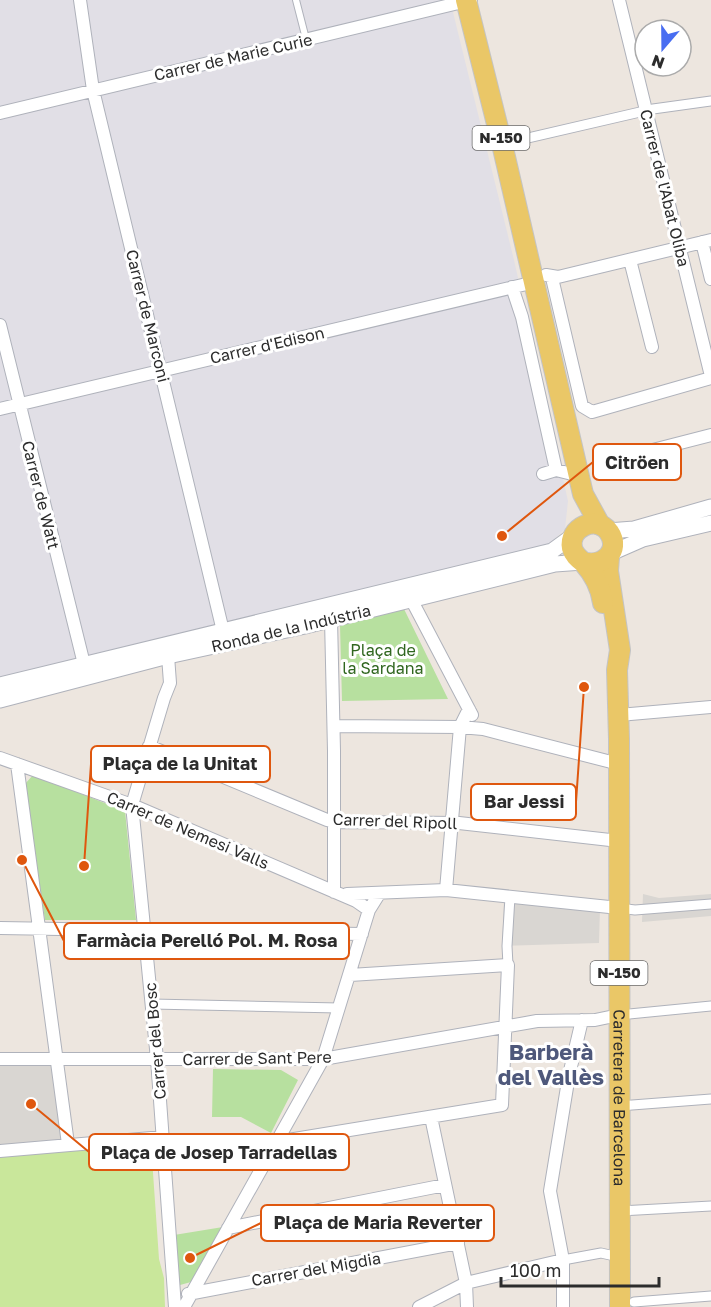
<svg xmlns="http://www.w3.org/2000/svg" width="711" height="1307" font-family="'Golos Text',sans-serif">
<rect width="100%" height="100%" fill="#ede6df"/>
<path fill="#e1dfe6" d="M0,0h450l64,260 54,241 -3,28 -16,16 -549,145z"/>
<path fill="#b7e09f" d="M404,609l44,90 -106,2 -2,-76z
M33,775l92,36 11,109h-91l-20,-136z
M213,1069l68,1 17,10 -27,53 -30,-16h-29z
M223,1227l-32,55 -11,3 -4,-4 -2,-46z"/>
<path fill="#c9e79b" d="M151,1144l8,115 5,19 1,29h-165v-150z"/>
<path fill="#d9d6d2" d="M643,894l16,4 52,-4v22l-69,6z
M504,900l96,8 -1,35 -97,3z
M0,1063l57,1 11,80 -68,7z"/>
<g fill="none" stroke-linecap="round" stroke-linejoin="round">
<g stroke="#afb2bb" stroke-width="8">
<path id="service" d="M296,0l10,39"/>
</g>
<g stroke="#afb2bb" stroke-width="11">
<path id="pedestrian" d="M502,144l151,-35 58,-8
M619,908l16,2 76,-6
M508,965l-1,-19 3,-49
M152,1004l187,4
M619,1015l92,-9
M619,1106l92,-7
M620,1211l91,-5
M563,1260l38,-7 9,2
M634,1302l77,-6"/>
</g>
<g stroke="#afb2bb" stroke-width="14">
<path id="minor" d="M80,0l13,90 130,541
M619,0l92,376
M0,113l471,-113
M702,242l9,37
M630,260l22,87
M546,275l12,2 153,-37
M552,278l30,128 10,6 119,-34
M512,287l10,30 34,153
M0,325l84,339
M0,409l535,-127
M641,453l70,-18
M543,474l13,-4 24,6
M411,599l61,116
M331,619l3,132v141
M168,656l2,27 -6,15 -32,107 25,254 18,248
M619,715l92,-8
M334,726l126,1 23,2 136,35
M149,746l178,74 13,2 119,1 160,18
M0,758l132,47 224,96 13,9 10,-16
M17,764l51,380
M446,890l14,-163 9,-18
M347,894l99,-4 173,18
M0,928l362,6
M0,1059h323l214,-38 58,-1 24,-5
M431,1117l35,166 1,24
M276,1142l226,-37 6,-140 -158,10
M0,1151l163,-14
M228,1228l217,-43
M188,1294l270,-51
M184,1307l139,-248 46,-149
M419,1307l47,-24 97,-23
M563,1307v-47l-13,-69 19,-116 13,-55"/>
</g>
<g stroke="#afb2bb" stroke-width="17">
<path id="tertiary" d="M608,531l26,-2 77,-22
M611,553l32,-14 68,-16
M0,685l552,-134 22,-16
M0,700l168,-44 137,-30 250,-62 28,-2"/>
</g>
<g stroke="#c4c4c4" stroke-width="22">
<g id="primary">
<path d="M466,0l36,144 81,350 17,31"/>
<path id="s1" d="M609,557l-1,14 12,79 -3,20 2,69 1,568"/>
<path d="M583,562c19,6 39,-11 26,-30 -13,-18 -41,-4 -37,16 2,7 6,10 11,14 11,12 18,26 20,41"/>
</g>
</g>
<use href="#service" stroke="#fff" stroke-width="6"/>
<use href="#pedestrian" stroke="#fff" stroke-width="9"/>
<use href="#minor" stroke="#fff" stroke-width="12"/>
<use href="#tertiary" stroke="#fff" stroke-width="15"/>
<use href="#primary" stroke="#eac767" stroke-width="20"/>
</g>
<g text-anchor="middle" stroke-width="6" stroke-linejoin="round" paint-order="stroke">
<g fill="#fff" stroke="#6b6b6b" stroke-width="1.5">
<rect x="472.5" y="126" width="57" height="24" rx="4.5"/>
<rect x="590.5" y="961" width="57" height="24" rx="4.5"/>
</g>
<g font-size="15" font-weight="bold" fill="#2c2c2c">
<text x="501" y="143">N-150</text>
<text x="619" y="978">N-150</text>
</g>
<g font-size="16" fill="#2c2c2c" stroke="#fff">
<text transform="translate(233 57) rotate(-13)" y="6">Carrer de Marie Curie</text>
<text transform="translate(665 188) rotate(76)" y="6">Carrer de l'Abat Oliba</text>
<text transform="translate(148 316) rotate(76)" y="6">Carrer de Marconi</text>
<text transform="translate(267 345) rotate(-13)" y="6">Carrer d'Edison</text>
<text transform="translate(41 495) rotate(76)" y="6">Carrer de Watt</text>
<text transform="translate(291 628) rotate(-13)" y="6">Ronda de la Indústria</text>
<text transform="translate(395 821) rotate(2)" y="6">Carrer del Ripoll</text>
<text transform="translate(188 830) rotate(23)" y="6">Carrer de Nemesi Valls</text>
<text transform="translate(155 1041) rotate(-95)" y="6">Carrer del Bosc</text>
<text transform="translate(257 1058) rotate(-1)" y="6">Carrer de Sant Pere</text>
<text dy="6" stroke="none"><textPath href="#s1" startOffset="542">Carretera de Barcelona</textPath></text>
<text transform="translate(316 1269) rotate(-10)" y="6">Carrer del Migdia</text>
</g>
<g font-size="16" fill="#30661f" stroke="#fff">
<text x="383" y="656">Plaça de<tspan x="383" dy="18">la Sardana</tspan></text>
</g>
<g font-size="22" font-weight="bold" fill="#4e587b" stroke="#fff">
<text x="551" y="1060">Barberà<tspan x="551" dy="25">del Vallès</tspan></text>
</g>
</g>
<path fill="none" stroke="#df570e" stroke-width="2" d="M502 536L593 462M84 866L91 764M584 687L576 802M22 860L64 941M31 1104L89 1152M190 1258L261 1223"/>
<g fill="#df570e" stroke="#fff" stroke-width="2">
<circle cx="502" cy="536" r="6"/>
<circle cx="84" cy="866" r="6"/>
<circle cx="584" cy="687" r="6"/>
<circle cx="22" cy="860" r="6"/>
<circle cx="31" cy="1104" r="6"/>
<circle cx="190" cy="1258" r="6"/>
</g>
<g fill="#fff" stroke="#df570e" stroke-width="2">
<rect x="593" y="444" width="88" height="36" rx="6"/>
<rect x="91" y="746" width="179" height="36" rx="6"/>
<rect x="471" y="784" width="105" height="36" rx="6"/>
<rect x="64" y="923" width="285" height="36" rx="6"/>
<rect x="89" y="1134" width="260" height="36" rx="6"/>
<rect x="261" y="1205" width="233" height="36" rx="6"/>
</g>
<g font-size="18" text-anchor="middle" font-weight="bold" fill="#2c2c2c">
<text x="637" y="469">Citröen</text>
<text x="180" y="770">Plaça de la Unitat</text>
<text x="524" y="808">Bar Jessi</text>
<text x="207" y="947">Farmàcia Perelló Pol. M. Rosa</text>
<text x="219" y="1159">Plaça de Josep Tarradellas</text>
<text x="378" y="1229">Plaça de Maria Reverter</text>
</g>
<g transform="translate(663 48) rotate(200)"><circle r="28" fill="#ffffff" stroke="#ababab" stroke-width="1.5"/>
<path d="M0-4.5L10 22L0 15L-10 22Z" fill="#486df1"/>
<text y="-9" font-size="16" font-weight="bold" text-anchor="middle" fill="#2c2c2c">N</text>
</g>
<path d="M501 1277v9h158v-9" fill="none" stroke="#2c2c2c" stroke-width="3"/>
<text x="510" y="1277" font-size="18" fill="#2c2c2c" stroke="#ffffff" stroke-width="4.5" paint-order="stroke">100 m</text>
</svg>
